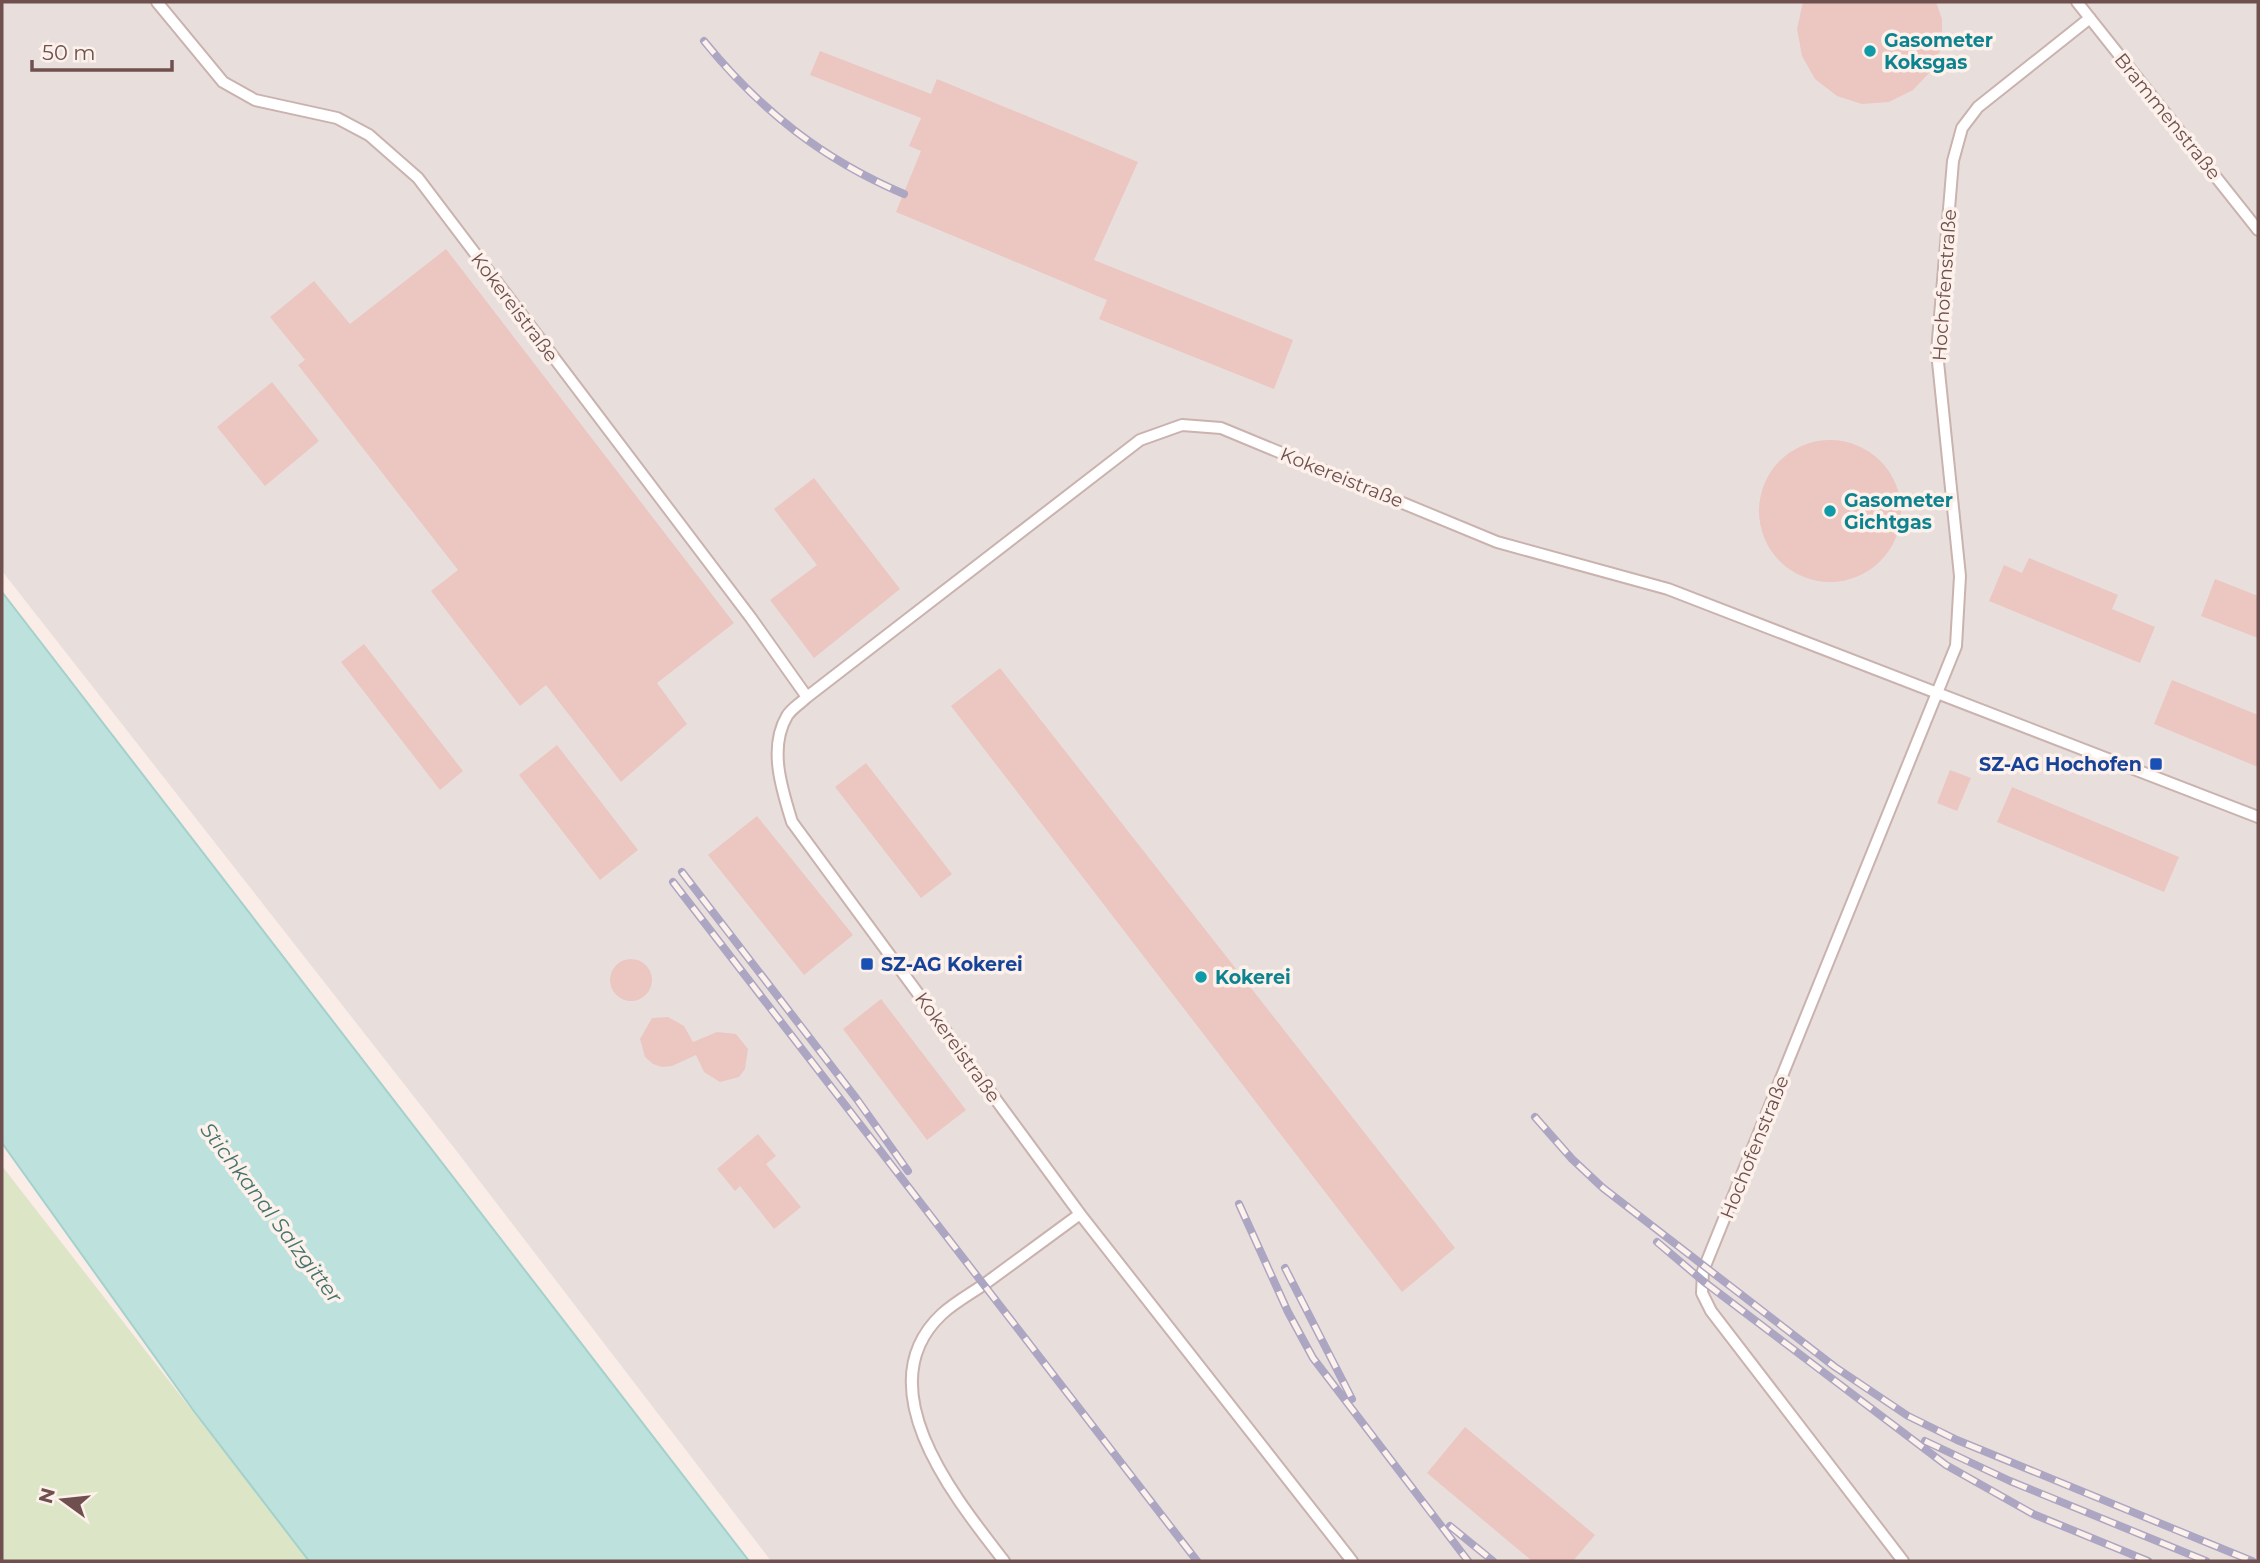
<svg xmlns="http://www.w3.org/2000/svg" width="2260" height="1563" font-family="Montserrat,sans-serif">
<rect width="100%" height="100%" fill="#faece6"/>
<path fill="#e8dfdd" d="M2,2h2256v1559h-1487l-316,-412 -453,-578z"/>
<path fill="#dce5c6" d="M2,1166l307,395h-307z"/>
<path fill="#bde1dc" stroke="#a4d1cb" stroke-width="2" d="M2,592l747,969h-440l-116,-151 -191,-267z"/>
<path fill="#ecc6c1" d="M1803,2h133l6,17v27l-10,24 -19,20 -24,12 -27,2 -25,-8 -22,-17 -13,-23 -5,-27z
M820,51l111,43 6,-15 201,83 -44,98 199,80 -19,49 -175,-70 8,-19 -211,-88 25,-61 -12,-5 12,-28 -111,-43z
M446,249l288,374 -77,60 30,41 -66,58 -75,-97 -26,21 -89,-115 27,-21 -160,-205 7,-5 -35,-43 44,-36 36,43z
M272,382l47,59 -54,45 -48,-59z
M1759 511a71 71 0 1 1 142 0a71 71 0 1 1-142 0Z
M814,478l86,111 -86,69 -44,-58 47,-35 -43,-56z
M2029,558l89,37 -6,14 43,18 -15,36 -151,-62 15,-36 18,8z
M2215,579l43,17v42l-57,-22z
M364,644l99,127 -23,19 -99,-128z
M1000,668l455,580 -53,44 -451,-586z
M2172,680l86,35v52l-104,-43z
M557,745l81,105 -38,30 -81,-105z
M866,763l86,111 -31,24 -86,-111z
M1950,770l21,8 -14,33 -20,-8z
M2012,787l167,70 -15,35 -167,-70z
M757,816l96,119 -49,40 -96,-120z
M610 980a21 21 0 1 1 42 0a21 21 0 1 1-42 0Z
M881,999l85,111 -39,30 -84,-111z
M668,1017l16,9 9,16 24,-10 19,2 12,15 -3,20 -6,8 -19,5 -16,-10 -8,-17 -24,11 -10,1 -9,-3 -8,-7 -5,-18 12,-21z
M758,1134l18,22 -10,8 35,43 -27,22 -34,-43 -5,5 -18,-22z
M1465,1427l130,108 -22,26h-41l-105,-88z"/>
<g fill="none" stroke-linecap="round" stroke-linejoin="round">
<g stroke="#cab2ae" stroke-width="14">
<path id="service" d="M157,2l66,80 32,18 82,18 32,17 49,43 333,440 56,79
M2077,2l181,228
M1004,1561c-48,-62 -140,-174 -62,-247 13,-12 30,-21 44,-31 31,-23 63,-46 94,-69
M1352,1561l-272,-347 -288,-392c-10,-32 -24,-74 -5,-106 4,-7 14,-13 20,-19l333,-257 42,-15 39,3 276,114 171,47 590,228
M1903,1561l-192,-250 -9,-18 1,-22 253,-625 4,-70 -23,-224 16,-191 9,-33 16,-21 112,-89"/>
</g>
<use href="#service" stroke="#fff" stroke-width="10"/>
<g stroke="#ada6c2" stroke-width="8">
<path id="rail" d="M704,41c56,69 118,118 200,153
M682,872l174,226 52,73
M673,882l524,679
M1535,1117l37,42 31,29 232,179 73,49 49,24 295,121
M1239,1204l49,108 25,46 155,203
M1657,1242l46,39 243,184 87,49 115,47
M1285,1268l67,131
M1925,1441l85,40 196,80
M1450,1526l43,35"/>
</g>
<use href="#rail" stroke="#fdf1ec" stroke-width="5" stroke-dasharray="16" stroke-linecap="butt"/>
</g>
<g fill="#0f9aa8" stroke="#fdf1ec" stroke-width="2.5">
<circle cx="1870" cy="51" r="7"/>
<circle cx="1830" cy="511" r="7"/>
<circle cx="1201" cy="977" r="7"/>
</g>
<g fill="#1a4fb4" stroke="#fdf1ec" stroke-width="2.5">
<rect x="2149" y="757" width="14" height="14" rx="3.5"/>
<rect x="860" y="957" width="14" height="14" rx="3.5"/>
</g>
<g text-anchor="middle" stroke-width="7" stroke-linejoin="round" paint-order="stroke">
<g font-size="19" font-weight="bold" fill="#0d838f" stroke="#fdf1ec" text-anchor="start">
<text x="1884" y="47">Gasometer<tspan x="1884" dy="22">Koksgas</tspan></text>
<text x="1844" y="507">Gasometer<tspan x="1844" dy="22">Gichtgas</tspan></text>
<text x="1215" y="984">Kokerei</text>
</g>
<g font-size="19" fill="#70504e" stroke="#fdf1ec">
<text transform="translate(2168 116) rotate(51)" y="7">Brammenstraße</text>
<text transform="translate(1944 285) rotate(-86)" y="7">Hochofenstraße</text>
<text transform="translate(515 307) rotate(53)" y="7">Kokereistraße</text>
<text transform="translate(1342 477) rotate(22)" y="7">Kokereistraße</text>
<text transform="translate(958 1047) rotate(54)" y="7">Kokereistraße</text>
<text transform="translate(1754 1147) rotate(-68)" y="7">Hochofenstraße</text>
</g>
<g font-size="19" font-weight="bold" fill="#164399" stroke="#fdf1ec" text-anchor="end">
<text x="2142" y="771">SZ-AG Hochofen</text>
<text x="881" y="971" text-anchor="start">SZ-AG Kokerei</text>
</g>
<g font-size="21" font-style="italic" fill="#44736d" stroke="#fdf1ec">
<text transform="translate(271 1213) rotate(53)" y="7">Stichkanal Salzgitter</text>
</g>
</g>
<rect width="2260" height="1563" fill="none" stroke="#70504e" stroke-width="7"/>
<g transform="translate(63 1500) rotate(285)" stroke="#fdf1ec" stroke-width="5" paint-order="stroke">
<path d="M0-5L12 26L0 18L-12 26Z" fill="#70504e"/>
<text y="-10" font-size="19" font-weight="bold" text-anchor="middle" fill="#70504e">N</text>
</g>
<path d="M32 60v10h140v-10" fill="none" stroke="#70504e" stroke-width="3.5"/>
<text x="42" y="60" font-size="21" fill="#70504e" stroke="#fdf1ec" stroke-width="5" paint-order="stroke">50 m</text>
</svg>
